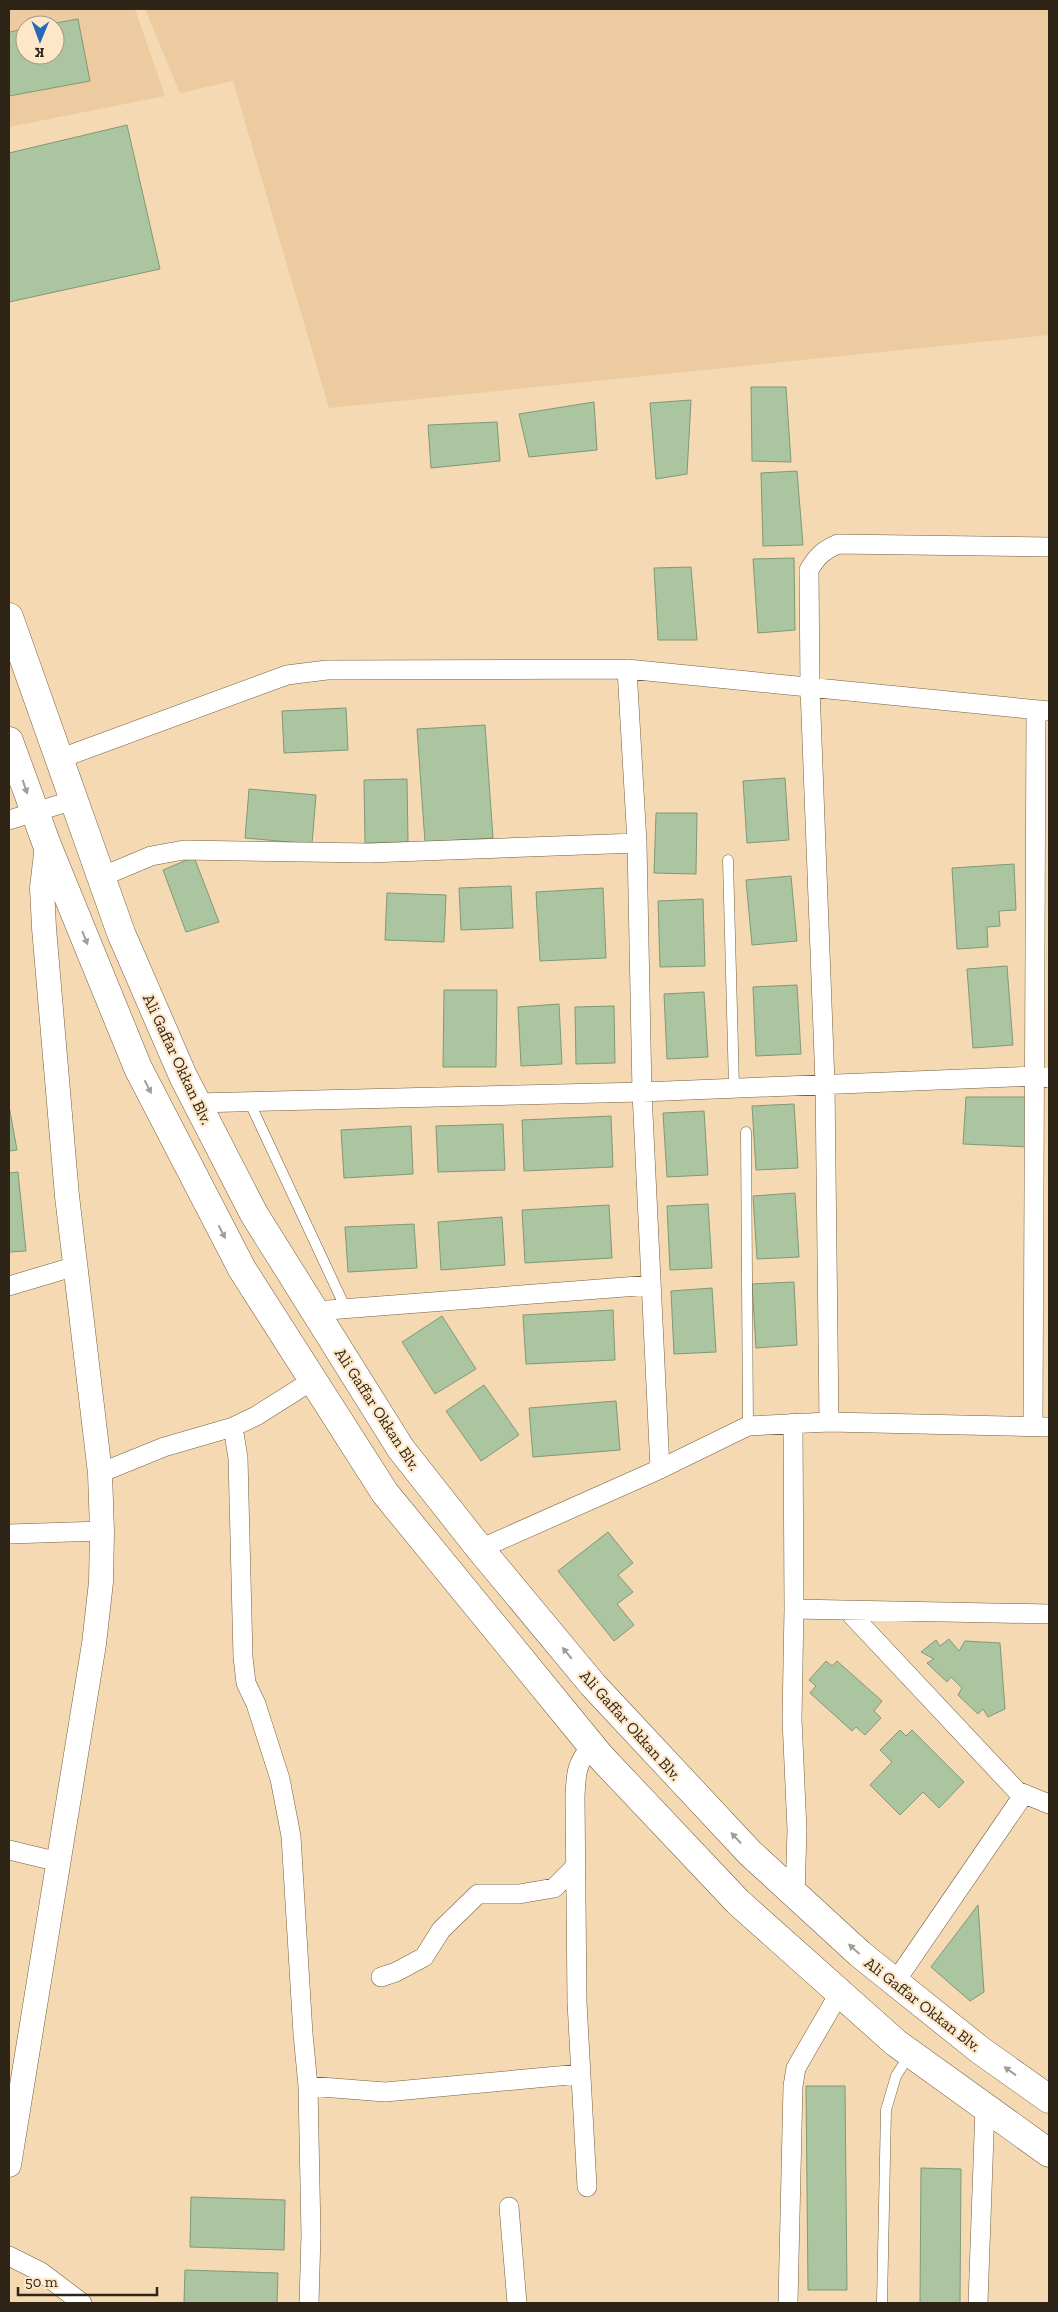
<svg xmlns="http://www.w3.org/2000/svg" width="1058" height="2312" font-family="'Zilla Slab',serif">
<rect width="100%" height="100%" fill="#f4d9b3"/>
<path fill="#ebcb9f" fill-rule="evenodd" d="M9,9h126l30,87 -156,31zM25,25h30v30h-30z
M145,9h904v326l-720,73 -96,-327 -53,12z"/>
<path fill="#abc5a0" stroke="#809975" d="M78,19l12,62 -81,15v-64l16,-3v26h30v-30h-10z
M127,125l33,144 -151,33v-149z
M751,387h35l5,75 -39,-1z
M691,400l-4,74 -31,5 -6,-76z
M594,402l3,48 -68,7 -10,-43z
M497,422l3,39 -69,7 -3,-43z
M797,471l6,74 -40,1 -2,-73z
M794,558l1,72 -37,3 -5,-74z
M691,567l6,73h-39l-4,-72z
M346,708l2,42 -64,3 -2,-42z
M485,725l8,113 -68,4 -8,-113z
M785,778l4,62 -42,3 -4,-62z
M407,779l1,63 -43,1 -1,-63z
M249,789l67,6 -4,49 -67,-6z
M656,813h41l-1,61 -42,-1z
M194,857l25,65 -33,10 -23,-62z
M1014,864l2,46 -17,1 1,15 -13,1 1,20 -31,2 -5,-81z
M791,876l6,65 -45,4 -6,-65z
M511,886l2,42 -52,2 -2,-42z
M603,888l3,70 -66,3 -4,-69z
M387,893l59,2 -2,47 -59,-2z
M703,899l2,67 -45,1 -2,-66z
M1007,966l6,79 -40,3 -6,-79z
M797,985l4,69 -45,2 -3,-69z
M444,990h53l-1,77h-53z
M704,992l4,65 -41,2 -3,-65z
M559,1004l3,60 -41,2 -3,-59z
M614,1006l1,57 -39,1 -1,-57z
M966,1097h64l-1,50 -66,-3z
M794,1104l4,64 -42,2 -4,-64z
M9,1106l8,44 -8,1z
M704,1111l4,64 -41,2 -4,-64z
M611,1116l2,51 -89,4 -2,-51z
M503,1124l2,46 -67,2 -2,-46z
M411,1126l2,48 -69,4 -3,-48z
M18,1172l8,79 -17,1v-79z
M795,1193l4,64 -42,2 -4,-63z
M708,1204l4,64 -42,2 -3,-64z
M609,1205l3,53 -87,5 -3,-53z
M502,1217l3,48 -64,5 -3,-48z
M414,1224l3,44 -69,4 -3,-45z
M794,1282l3,63 -41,3 -4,-64z
M712,1288l4,64 -42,2 -3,-63z
M613,1310l2,50 -89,4 -3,-49z
M442,1316l34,53 -41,25 -33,-52z
M484,1385l35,50 -38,26 -35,-50z
M616,1401l4,49 -87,7 -4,-49z
M608,1532l25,31 -15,12 15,17 -16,12 17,21 -20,16 -56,-70z
M949,1639l10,12 6,-10 35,2 5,66 -17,8 -5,-8 -5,5 -20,-19 4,-7 -11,-11 -4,5 -20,-19 7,-4 -13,-7 15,-12 4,6z
M826,1661l6,5 5,-5 45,40 -8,10 7,7 -16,17 -9,-8 -4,4 -42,-38 6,-7 -7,-6z
M900,1730l6,6 6,-6 52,52 -25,26 -16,-16 -23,23 -30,-30 22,-23 -12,-12z
M978,1905l6,87 -14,9 -39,-34z
M806,2086h39l2,204h-39z
M921,2168l40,1 -1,134h-40z
M191,2197l94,3 -1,50 -94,-3z
M185,2270l93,3 -1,30h-93z"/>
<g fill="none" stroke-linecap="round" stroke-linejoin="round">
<g stroke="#765e3b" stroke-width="11">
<path id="service" d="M728,860l6,227
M249,1101l97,208
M746,1132l2,294
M882,2303l4,-193 10,-34 14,-22"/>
</g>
<g stroke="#765e3b" stroke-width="20">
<path id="minor" d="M627,669l10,174 5,249 18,377
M59,759l228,-84 40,-5 300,-1 422,42
M9,820l65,-20
M101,877l50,-21 33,-6 185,3 268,-10
M196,1103l446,-11 394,-16 13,2
M9,1286l67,-20
M315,1311l336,-26
M829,1422l-4,-339 -15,-395 -1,-118c8,-14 15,-20 29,-26l211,3
M793,1423l1,186 -2,110 5,111 -2,65
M1033,1426l3,-716
M233,1427l5,31 5,199 3,26 10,21 24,75 11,57 12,198 5,52 3,149 -2,68
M100,1473l64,-26 69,-20 23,-11 57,-36
M9,1534l93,-3
M480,1549l180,-80 88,-43 81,-4 220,5
M794,1609l255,5
M848,1611l169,180 32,13
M9,1850l50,12
M381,1977l15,-5 28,-15 17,-27 37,-36h41l35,-6 22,-22
M895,1982l129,-188
M308,2086l77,6 195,-18
M587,2187l-10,-185 -2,-205c1,-24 1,-33 17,-52
M509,2207l8,96
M9,2256l32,16 41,31
M788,2303l5,-217 3,-18 44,-76
M978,2303l7,-196"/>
</g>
<g stroke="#765e3b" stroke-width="25">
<path id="tertiary" d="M9,2165l85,-521 7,-62 1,-51 -2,-58 -33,-277 -23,-268 -2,-40 5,-43"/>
</g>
<g stroke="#765e3b" stroke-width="29">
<path id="secondary" d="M9,617l112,316 62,143 71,138 147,235 79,100 113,136 157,168 110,101 120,96 69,49
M9,741l38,104 91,223 104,201 143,224 215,263 138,146 158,141 153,110"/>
</g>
<use href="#service" stroke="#fff" stroke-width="10"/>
<use href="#minor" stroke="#fff" stroke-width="19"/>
<use href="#tertiary" stroke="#fff" stroke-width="24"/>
<use href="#secondary" stroke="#fff" stroke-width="28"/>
</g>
<defs><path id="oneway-solid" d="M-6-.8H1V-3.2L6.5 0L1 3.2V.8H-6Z" transform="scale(1.25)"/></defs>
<g fill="#a19d97">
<use href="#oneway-solid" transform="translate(25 787) rotate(71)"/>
<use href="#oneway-solid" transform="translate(85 938) rotate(68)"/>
<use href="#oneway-solid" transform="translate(148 1087) rotate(63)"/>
<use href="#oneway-solid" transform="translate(222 1232) rotate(63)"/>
<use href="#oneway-solid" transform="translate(567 1653) rotate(-130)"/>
<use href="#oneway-solid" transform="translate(736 1838) rotate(-133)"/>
<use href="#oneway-solid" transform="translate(854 1949) rotate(-138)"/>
<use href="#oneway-solid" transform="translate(1010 2071) rotate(-144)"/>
</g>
<g text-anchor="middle" stroke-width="4.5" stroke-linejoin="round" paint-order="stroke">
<g font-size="16" fill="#2f2517" stroke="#fde7c8">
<text transform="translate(178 1059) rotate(65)" y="6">Ali Gaffar Okkan Blv.</text>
<text transform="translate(378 1409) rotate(57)" y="6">Ali Gaffar Okkan Blv.</text>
<text transform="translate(631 1725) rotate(48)" y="6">Ali Gaffar Okkan Blv.</text>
<text transform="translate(923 2004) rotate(38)" y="6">Ali Gaffar Okkan Blv.</text>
</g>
</g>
<rect width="1058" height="2312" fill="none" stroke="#2f2517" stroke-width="20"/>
<g transform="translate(40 40) rotate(181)"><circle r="24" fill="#fde7c8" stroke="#ab9981"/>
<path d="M0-4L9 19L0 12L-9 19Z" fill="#2668b9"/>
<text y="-8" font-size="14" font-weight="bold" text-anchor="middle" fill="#2f2517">K</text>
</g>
<path d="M18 2287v8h139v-8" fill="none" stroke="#2f2517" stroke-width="2.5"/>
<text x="25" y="2287" font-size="15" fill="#2f2517" stroke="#fde7c8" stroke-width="4" paint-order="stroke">50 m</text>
</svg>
